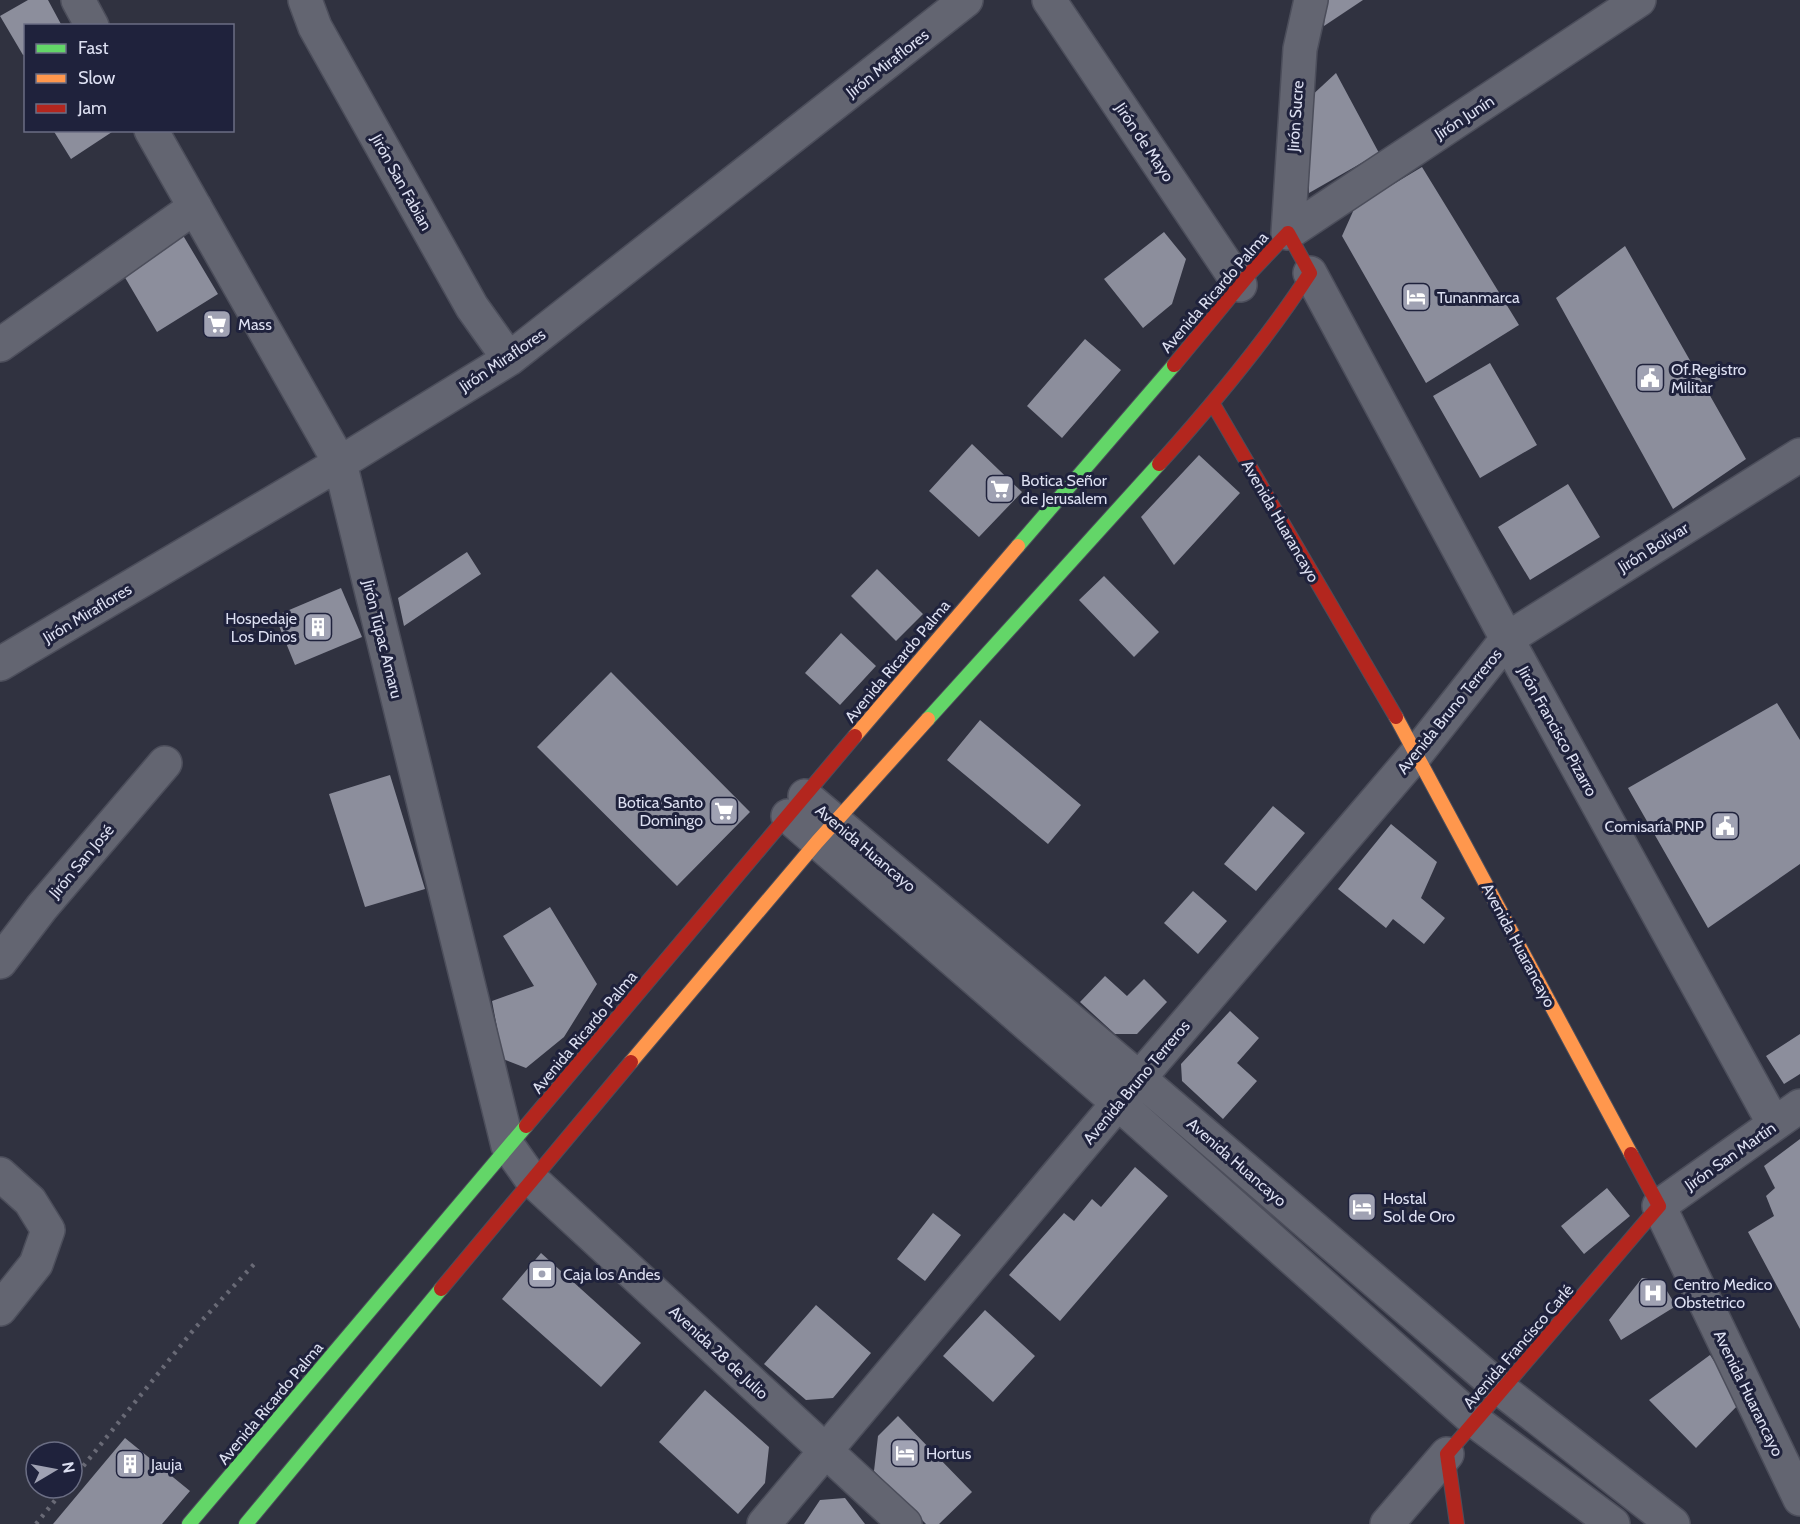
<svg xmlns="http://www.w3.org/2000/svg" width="1800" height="1524" font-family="Cabin,sans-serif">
<rect width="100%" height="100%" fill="#303240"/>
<path fill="#8c8e9c" d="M28,0h20l14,26h-36v28l-3,1 -23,-39z
M1326,0h37l-39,26z
M1336,73l43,80 -70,40 -1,-94z
M53,130h62l-44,29z
M1422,167l97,158 -93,58 -84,-147 13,-29z
M181,232l37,62 -61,38 -37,-63z
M1164,232l22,27 -14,45 -29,24 -39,-49z
M1625,246l121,213 -73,50 -117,-211z
M1085,339l36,31 -59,68 -35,-32z
M1490,363l47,82 -57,33 -47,-82z
M972,444l50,48 -43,45 -50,-46z
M1199,455l41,38 -66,72 -33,-48z
M1568,484l32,53 -70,43 -32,-53z
M467,552l14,22 -77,52 -6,-28z
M877,569l46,45 -27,27 -45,-45z
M1104,576l55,56 -25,25 -55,-57z
M341,588l21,49 -67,28 -20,-49z
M841,633l35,33 -36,39 -35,-32z
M611,672l139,140 -73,74 -140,-139z
M1777,703l23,37v124l-92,64 -80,-140z
M980,720l101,85 -33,39 -101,-84z
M390,775l35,114 -60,18 -36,-113z
M1273,806l32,27 -49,58 -32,-27z
M1391,824l46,38 -16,36 24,20 -21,26 -31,-25 -7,9 -48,-39z
M1193,891l34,30 -29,33 -34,-31z
M550,907l47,77 -33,53 -38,31 -23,-9 -11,-58 42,-15 -31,-50z
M1105,976l22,20 17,-17 23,23 -30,32h-22l-35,-32z
M1230,1011l29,27 -22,25 20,18 -34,38 -41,-38 -1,-17z
M1800,1034v40l-16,10 -18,-28z
M1800,1139v190l-52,-97 26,-16 -8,-20 9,-8 -11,-22z
M1135,1167l33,29 -108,125 -51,-46 55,-62 10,8 18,-22 9,8z
M1607,1188l23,28 -46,38 -23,-28z
M933,1213l28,22 -36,46 -28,-22z
M541,1253l100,90 -40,44 -99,-88z
M1642,1278l19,3 15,25 -55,34 -12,-20z
M816,1305l55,48 -38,45 -27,2 -42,-36z
M985,1310l50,46 -42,46 -50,-46z
M1710,1355l31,47 -45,46 -47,-48z
M705,1390l64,57 -4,36 -27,31 -79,-72z
M898,1416l74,76 -33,32h-13l-52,-53 4,-35z
M125,1438l65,53 -28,33h-109z
M845,1498l20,26h-61l16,-24z"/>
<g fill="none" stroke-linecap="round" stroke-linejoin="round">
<g stroke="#4c4e5b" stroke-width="36">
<path id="street" d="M78,0l14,26
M305,0l10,27 157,280 37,52
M1049,0l191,285
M151,130l189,333 168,683 24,34 373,344
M1288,233l351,-233
M1288,233l12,-184 11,-49
M1310,273l197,366 267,485
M0,345l195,-138
M0,664l340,-201 169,-104 457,-359
M805,796l334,282 363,312 171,134
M788,816l330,287 357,318 138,103
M0,962l42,-55 123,-144
M1800,1106l-141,100 141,293
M0,1174l30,27 18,29 -12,34 -36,45
M764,1524l354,-421 299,-350 90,-114 293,-184
M1387,1524l60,-70"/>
</g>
<g stroke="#4c4e5b" stroke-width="16">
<path id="fast" d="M1018,546l156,-181
M928,719l231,-255
M189,1524l337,-398
M246,1524l195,-235"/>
</g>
<g stroke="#4c4e5b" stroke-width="16">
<path id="slow" d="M1396,717l235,437
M855,736l163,-190
M631,1062l186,-220 111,-123"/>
</g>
<g stroke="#4c4e5b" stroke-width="16">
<path id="jam" d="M1213,404l183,313
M1159,464c54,-60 107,-123 151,-191l-22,-40 -38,40 -76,92
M526,1126l329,-390
M441,1289l190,-227
M1457,1524l-10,-70 212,-248 -28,-52"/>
</g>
<use href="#street" stroke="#636571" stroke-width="33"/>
<use href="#fast" stroke="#63d668" stroke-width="14"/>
<use href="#slow" stroke="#ff974d" stroke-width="14"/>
<use href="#jam" stroke="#b3261e" stroke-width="14"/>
<path stroke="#696a76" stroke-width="4.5" stroke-dasharray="3 6" stroke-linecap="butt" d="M72,1480l123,-152 62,-67
M36,1524l29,-36"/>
</g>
<defs>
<g id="hotel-square" transform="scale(1.5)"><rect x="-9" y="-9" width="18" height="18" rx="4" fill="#a0a2b3" stroke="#1f223c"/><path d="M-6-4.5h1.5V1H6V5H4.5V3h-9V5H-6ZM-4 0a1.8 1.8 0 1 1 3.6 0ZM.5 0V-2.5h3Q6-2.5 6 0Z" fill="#fff"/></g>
<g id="supermarket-square" transform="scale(1.5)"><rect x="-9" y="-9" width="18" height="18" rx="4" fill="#a0a2b3" stroke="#1f223c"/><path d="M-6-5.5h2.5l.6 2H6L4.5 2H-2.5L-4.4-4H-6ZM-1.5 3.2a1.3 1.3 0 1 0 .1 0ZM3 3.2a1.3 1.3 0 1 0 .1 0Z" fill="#fff"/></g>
<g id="civic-square" transform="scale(1.5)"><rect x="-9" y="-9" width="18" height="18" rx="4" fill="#a0a2b3" stroke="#1f223c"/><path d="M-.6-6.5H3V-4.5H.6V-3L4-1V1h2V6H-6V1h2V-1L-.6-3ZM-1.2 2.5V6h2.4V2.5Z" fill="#fff"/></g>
<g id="building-square" transform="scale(1.5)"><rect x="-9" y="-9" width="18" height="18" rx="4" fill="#a0a2b3" stroke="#1f223c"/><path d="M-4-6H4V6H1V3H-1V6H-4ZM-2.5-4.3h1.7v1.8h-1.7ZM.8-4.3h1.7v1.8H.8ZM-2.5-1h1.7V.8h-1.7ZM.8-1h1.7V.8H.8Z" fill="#fff"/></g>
<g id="bank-square" transform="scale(1.5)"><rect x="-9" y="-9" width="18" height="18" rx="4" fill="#a0a2b3" stroke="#1f223c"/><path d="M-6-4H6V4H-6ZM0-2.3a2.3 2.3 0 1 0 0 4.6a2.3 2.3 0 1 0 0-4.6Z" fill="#fff"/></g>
<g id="hospital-square" transform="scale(1.5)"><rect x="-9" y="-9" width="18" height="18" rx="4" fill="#a0a2b3" stroke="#1f223c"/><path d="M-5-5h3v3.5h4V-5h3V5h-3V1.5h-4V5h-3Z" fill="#fff"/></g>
</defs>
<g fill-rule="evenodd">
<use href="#hotel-square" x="1416" y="297"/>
<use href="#supermarket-square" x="217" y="324"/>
<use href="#civic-square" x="1650" y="378"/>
<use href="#supermarket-square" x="1000" y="489"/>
<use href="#building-square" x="318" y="627"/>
<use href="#supermarket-square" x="724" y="811"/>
<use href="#civic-square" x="1725" y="826"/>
<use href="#hotel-square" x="1362" y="1207"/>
<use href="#bank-square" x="542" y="1274"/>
<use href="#hospital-square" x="1653" y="1293"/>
<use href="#hotel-square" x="905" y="1453"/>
<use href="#building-square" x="130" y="1464"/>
</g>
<g text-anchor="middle" stroke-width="6" stroke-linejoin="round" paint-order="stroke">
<g font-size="16" fill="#dcdff1" stroke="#1f223c">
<text transform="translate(887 63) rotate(-38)" y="6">Jirón Miraflores</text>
<text transform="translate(1295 116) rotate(-86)" y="6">Jirón Sucre</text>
<text transform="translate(1464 117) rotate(-33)" y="6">Jirón Junín</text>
<text transform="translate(1145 142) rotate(56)" y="6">Jirón de Mayo</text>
<text transform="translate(402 182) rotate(61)" y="6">Jirón San Fabian</text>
<text transform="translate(1214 292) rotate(-49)" y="6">Avenida Ricardo Palma</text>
<text transform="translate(502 360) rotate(-34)" y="6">Jirón Miraflores</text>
<text transform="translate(1281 521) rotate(60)" y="6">Avenida Huarancayo</text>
<text transform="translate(1653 547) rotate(-32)" y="6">Jirón Bolívar</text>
<text transform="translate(87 613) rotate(-31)" y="6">Jirón Miraflores</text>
<text transform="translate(383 639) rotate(76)" y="6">Jirón Túpac Amaru</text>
<text transform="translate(897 661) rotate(-50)" y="6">Avenida Ricardo Palma</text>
<text transform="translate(1449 711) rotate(-51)" y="6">Avenida Bruno Terreros</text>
<text transform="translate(1558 731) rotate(61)" y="6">Jirón Francisco Pizarro</text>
<text transform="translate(866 848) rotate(40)" y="6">Avenida Huancayo</text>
<text transform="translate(81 861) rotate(-50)" y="6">Jirón San José</text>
<text transform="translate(1519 945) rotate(62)" y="6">Avenida Huarancayo</text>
<text transform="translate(584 1032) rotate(-50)" y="6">Avenida Ricardo Palma</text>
<text transform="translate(1136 1082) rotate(-50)" y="6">Avenida Bruno Terreros</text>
<text transform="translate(1730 1156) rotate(-35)" y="6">Jirón San Martín</text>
<text transform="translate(1237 1162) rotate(41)" y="6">Avenida Huancayo</text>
<text transform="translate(1518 1346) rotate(-49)" y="6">Avenida Francisco Carlé</text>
<text transform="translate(719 1352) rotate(43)" y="6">Avenida 28 de Julio</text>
<text transform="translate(1749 1393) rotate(64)" y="6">Avenida Huarancayo</text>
<text transform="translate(270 1403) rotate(-50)" y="6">Avenida Ricardo Palma</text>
</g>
<g font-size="16" fill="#dcdff1" stroke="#1f223c" text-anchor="start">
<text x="1437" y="303">Tunanmarca</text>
<text x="238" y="330">Mass</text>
<text x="1671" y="375">Of.Registro<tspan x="1671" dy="18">Militar</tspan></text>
<text x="1021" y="486">Botica Señor<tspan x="1021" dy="18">de Jerusalem</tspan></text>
<text x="297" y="624" text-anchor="end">Hospedaje<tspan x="297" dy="18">Los Dinos</tspan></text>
<text x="703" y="808" text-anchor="end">Botica Santo<tspan x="703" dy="18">Domingo</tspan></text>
<text x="1704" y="832" text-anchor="end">Comisaría PNP</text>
<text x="1383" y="1204">Hostal<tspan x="1383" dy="18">Sol de Oro</tspan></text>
<text x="563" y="1280">Caja los Andes</text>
<text x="1674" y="1290">Centro Medico<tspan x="1674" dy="18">Obstetrico</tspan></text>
<text x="926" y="1459">Hortus</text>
<text x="151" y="1470">Jauja</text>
</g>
</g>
<rect x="24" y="24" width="210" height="108" fill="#1f223c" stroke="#6b6e84" stroke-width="1.5"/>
<rect x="36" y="44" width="30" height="9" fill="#63d668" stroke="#6b6e84" stroke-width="1.5"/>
<text x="78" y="54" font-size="18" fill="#dcdff1">Fast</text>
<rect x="36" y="74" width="30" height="9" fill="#ff974d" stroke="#6b6e84" stroke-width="1.5"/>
<text x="78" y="84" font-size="18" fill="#dcdff1">Slow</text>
<rect x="36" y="104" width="30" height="9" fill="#b3261e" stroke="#6b6e84" stroke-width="1.5"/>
<text x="78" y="114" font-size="18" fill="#dcdff1">Jam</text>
<g transform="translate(54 1470) rotate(80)"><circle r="28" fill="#1f223c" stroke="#6b6e84" stroke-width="1.5"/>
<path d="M0-4.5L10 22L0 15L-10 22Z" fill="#a0a2b3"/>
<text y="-9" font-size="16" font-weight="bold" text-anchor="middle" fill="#dcdff1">N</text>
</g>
</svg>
